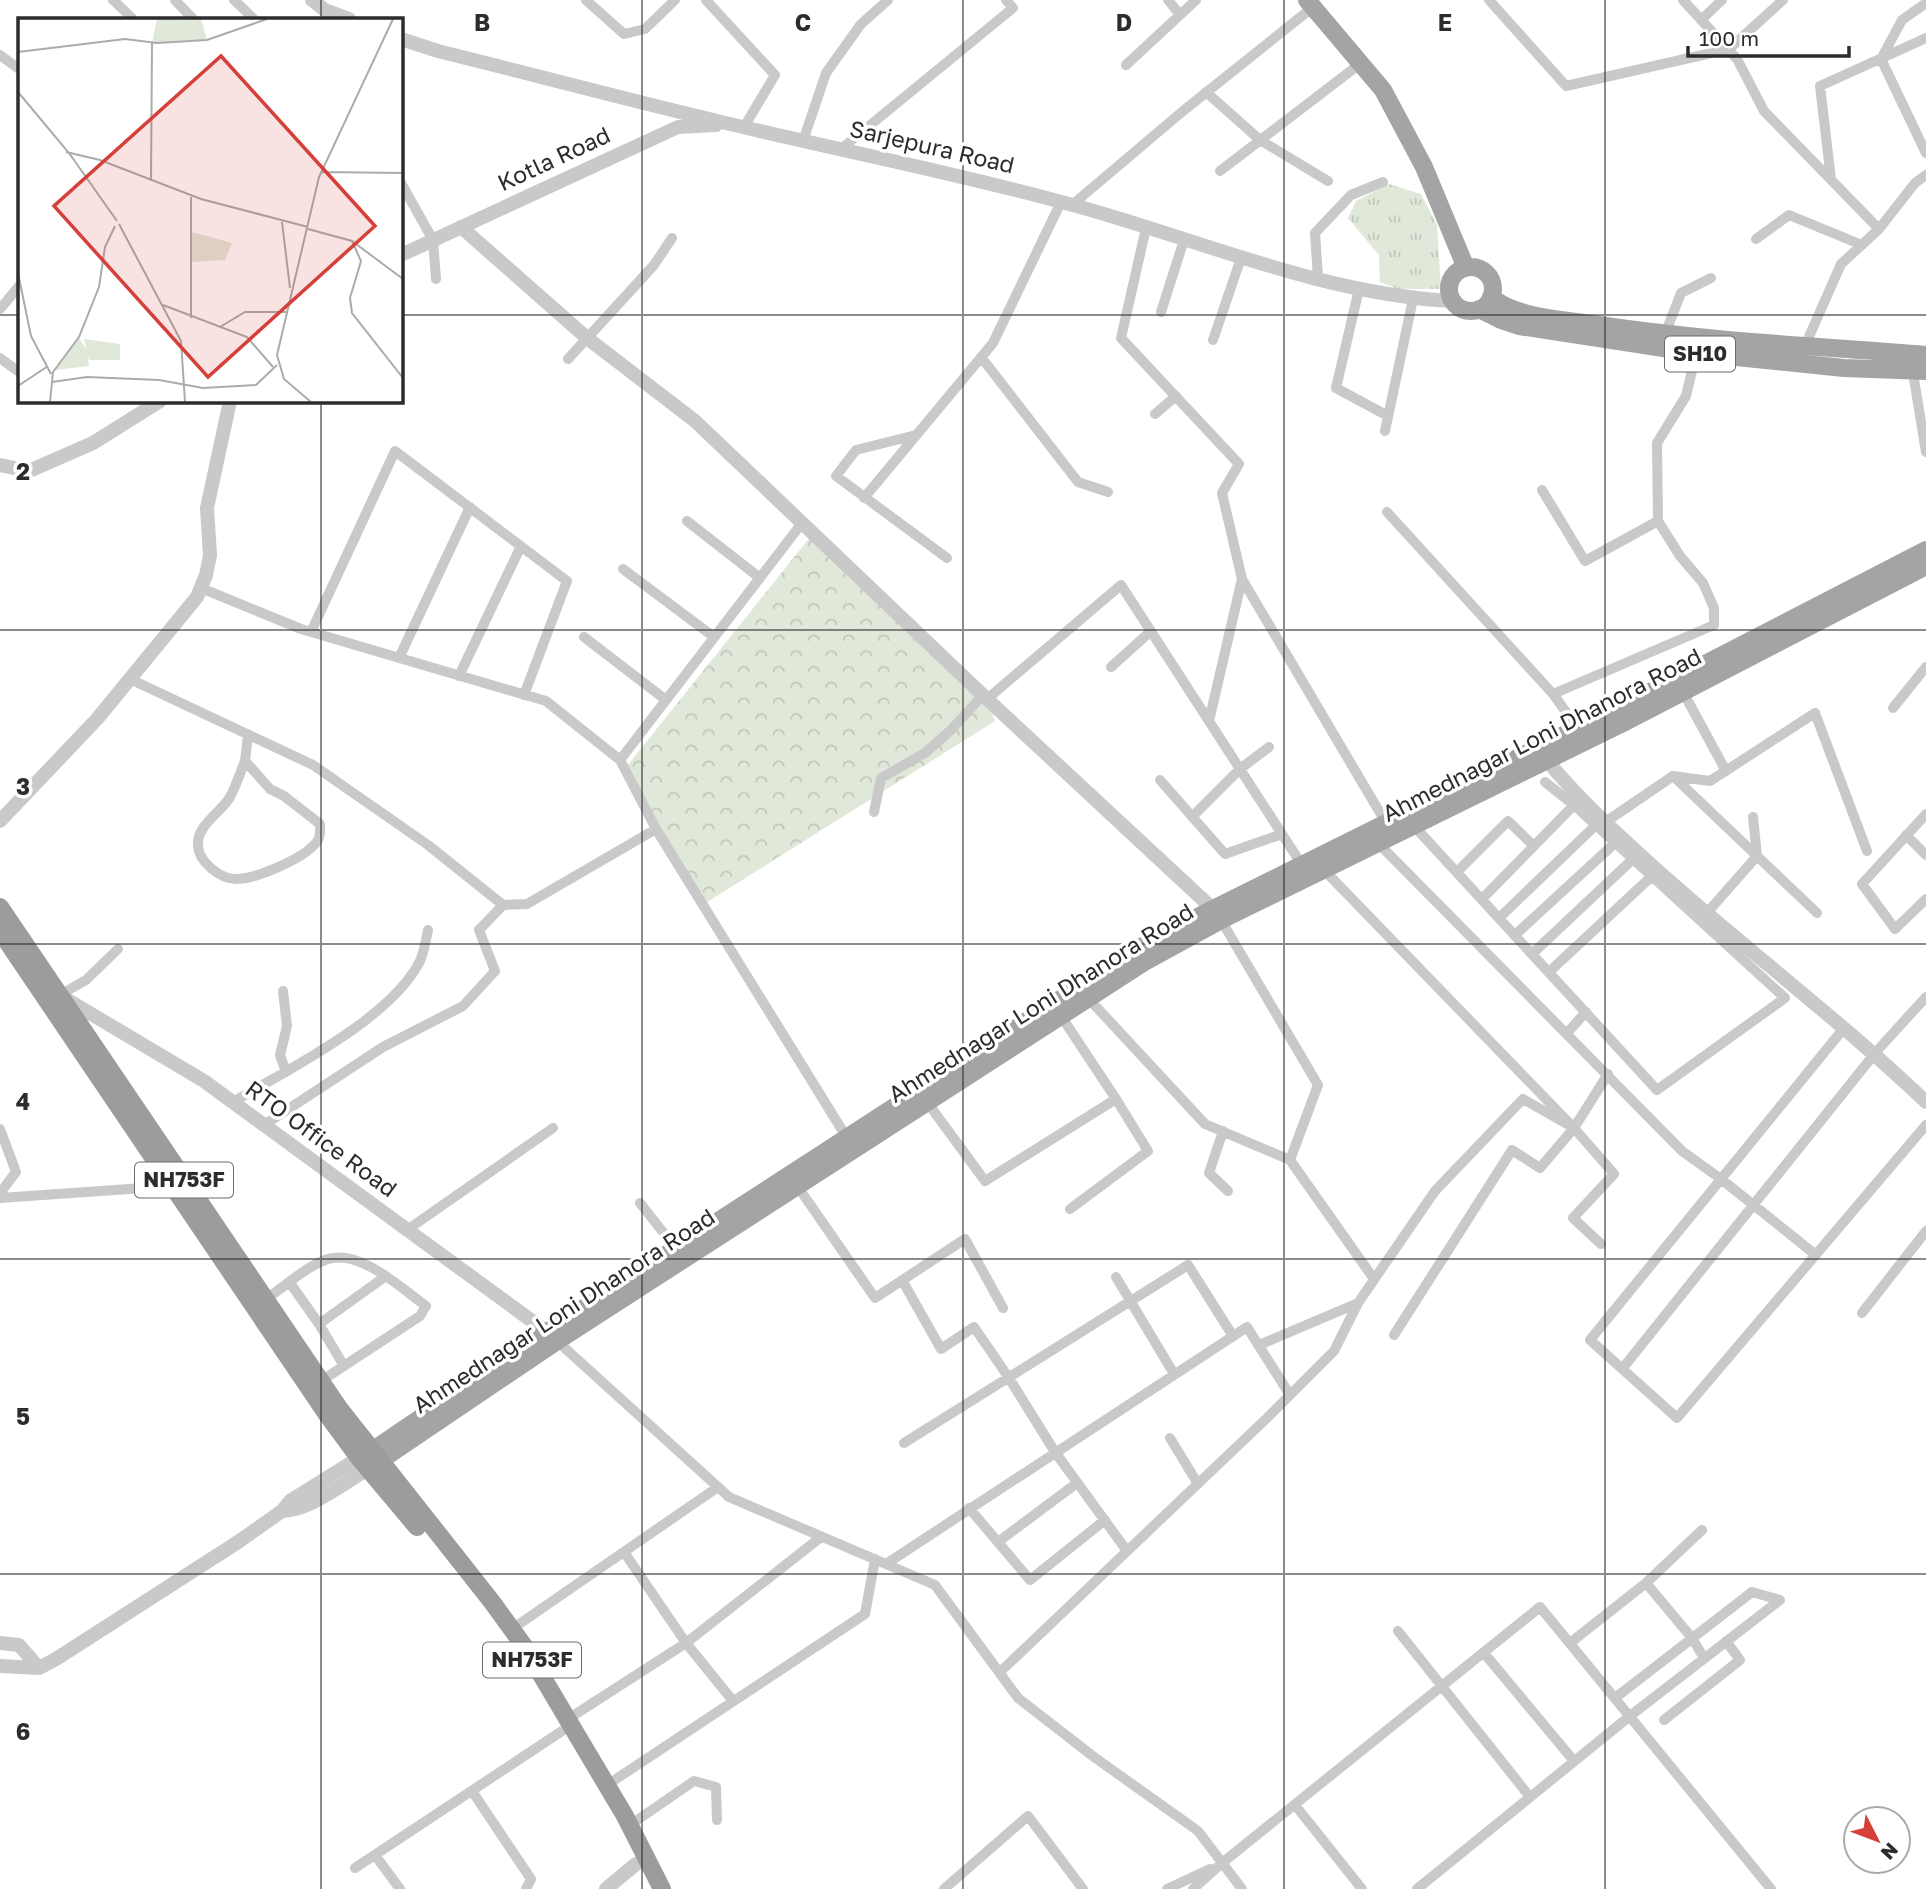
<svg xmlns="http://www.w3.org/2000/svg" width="1926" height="1889" font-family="'Golos Text',sans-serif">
<defs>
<pattern id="grass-tufts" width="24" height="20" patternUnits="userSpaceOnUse" patternTransform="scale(1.75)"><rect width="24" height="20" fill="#e0e8da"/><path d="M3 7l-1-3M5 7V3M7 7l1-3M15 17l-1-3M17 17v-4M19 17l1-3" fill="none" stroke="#c0c7bb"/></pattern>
<pattern id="forest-crowns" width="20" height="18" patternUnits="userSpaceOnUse" patternTransform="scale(1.75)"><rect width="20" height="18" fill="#e0e8da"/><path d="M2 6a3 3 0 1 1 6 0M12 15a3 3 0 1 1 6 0" fill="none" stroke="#c0c7bb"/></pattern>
</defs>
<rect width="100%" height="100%" fill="#fff"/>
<path fill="url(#grass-tufts)" d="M1389,184l32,10 16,31 4,64h-43l-18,-7 -1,-27 -31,-37 8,-17z"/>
<path fill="url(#forest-crowns)" d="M815,531l172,168 8,22 -294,185 -74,-140z"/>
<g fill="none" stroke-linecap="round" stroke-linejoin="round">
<path stroke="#c9c9c9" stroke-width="10" d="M113,0l20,19
M175,0l18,19
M234,0l20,19
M586,0l38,34 21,-5 30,-29
M706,0l69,75 -31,52
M1168,0l12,15
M1489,0l77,86 163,-37 54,-49
M1683,0l54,59 27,52 115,118
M1926,3l-24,17 -21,39 45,94
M1701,20l21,-20
M0,55l19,14
M1126,65l70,-65
M1206,92l54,48 68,41
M803,141l23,-68 35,-49 27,-24
M841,149l172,-141 -7,-8
M1220,171l141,-108
M1831,179l-11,-93 106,-48
M401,183l32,57 3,39
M1072,205l111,-94 130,-104
M1146,228l-25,110 118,126 -17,29 20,86 144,244
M1756,239l33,-24 73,30
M1318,278l-3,-45 36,-38 32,-13
M1359,289l-23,99 52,28
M0,309l19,-23
M1161,312l23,-72
M1665,334l16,-41 30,-15
M1213,340l28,-82
M1804,348l37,-84 38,-35 36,-46 11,-8
M981,357l97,125 30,10
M0,358l19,14
M568,359l86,-94 18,-27
M1912,367l14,85
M1155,414l21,-18
M1385,431l28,-132
M916,435l-60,15 -20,26 111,82
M1542,490l43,71 73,-40
M864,498l129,-155 68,-141
M1387,512l166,182 24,33
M687,521l73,57
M623,569l91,68
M201,588l100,41 245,72 74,59 182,-237
M311,632l84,-181 172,130 -43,114
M584,637l82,63
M399,658l71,-151
M1111,667l40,-36
M459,676l62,-130
M130,679l183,86 115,80 75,60 24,-1 129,-75 191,309
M1683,692l43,79
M1553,694l161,-69v-17l-11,-25 -23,-27 -22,-35 -1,-78 29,-47 11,-46
M987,699l134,-114 181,280
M1893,708l33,-41
M1209,721l33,-142
M620,760l36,69
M245,761c-5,12 -9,25 -15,36 -8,15 -34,28 -32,49 1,16 22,33 38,33 20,0 66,-20 79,-35 6,-6 5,-12 5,-20l-36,-28 -14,-7 -25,-28 3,-26
M1673,776l37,5 105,-68 52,138
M1160,780l65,74 57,-20
M874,812l7,-34 44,-25 26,-23 32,-35
M1926,814l-64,70 33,45 31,-30
M1192,817l48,-48 29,-22
M1604,823l69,-47 144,137
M1414,826l243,264 128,-92 -211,-193 -29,-23
M1906,835l20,20
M1379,844l303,307 39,28 95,76
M1325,871l249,257 34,-54
M1457,872l51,-51 26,25
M1482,899l92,-94
M1706,914l51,-58 -4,-39
M1499,918l97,-93
M1221,920l97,165 -28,75 84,119
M1515,935l100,-92
M1532,954l101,-95
M1549,972l103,-96
M283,991l4,35 -7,29 6,17
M60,995l26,-15 32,-31
M1088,998l117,126 85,36
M1061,1016l55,83 32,52 -78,58
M1844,1028l-254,312 87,78 249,-293
M1567,1033l19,-21
M233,1102c54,-32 158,-83 187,-141 4,-9 6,-21 8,-31
M927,1102l58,79 131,-82
M264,1125l119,-78 80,-41 32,-35 -16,-41 24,-25
M0,1129l16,43 -16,21
M1223,1131l-14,42 19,18
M798,1187l77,111 90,-59 38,69
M0,1198l172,-12
M640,1203l37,47
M407,1230l146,-102
M1116,1277l58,97
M902,1280l39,69 33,-22 35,51 46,74 72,99
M290,1283l29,41 25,42
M265,1300c19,-13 39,-32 60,-40 33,-13 76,28 101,46l-6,10 -99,65
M1862,1313l64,-82
M319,1324l67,-48
M1394,1335l118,-185 28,18 34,-40 40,46 -41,44 28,26
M557,1341l172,156 206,88 83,113 76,59 104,74 44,58
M1259,1345l99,-42
M1622,1369l253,-316 51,-56
M1170,1438l28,46
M904,1443l284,-178 45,71
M969,1508l61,72 75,-60
M998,1542l79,-59
M624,1552l62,91 47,58
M886,1564l361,-237 43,68
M1646,1583l46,55 12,20
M512,1629l206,-142
M1398,1631l132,166
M1570,1643l76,-60 56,-53
M1484,1653l90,108
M1000,1672l267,-254 67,-67 24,-48 77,-112 88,-92 51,29
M568,1719l118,-76 135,-106
M1664,1720l76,-60 -14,-19
M607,1785l258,-171 10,-55
M472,1791l59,88 -5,10
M1295,1805l67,84
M630,1825l64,-44 22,6 1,33
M375,1855l25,34
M355,1868l207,-137
M944,1889l84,-73 55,73
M1167,1889l43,-20
M1193,1889l29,-26 318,-256 231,282
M1417,1889l213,-173 150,-116 -28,-8 -137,106"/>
<path stroke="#c9c9c9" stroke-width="14" d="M312,0l13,10 24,9
M401,39l37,12c97,24 194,50 292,73 113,27 227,49 339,80 127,34 250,90 383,97
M461,227l126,111 108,83 292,278 226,210
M401,255l277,-128 38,-2
M0,465l29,6 64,-28 67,-42
M1541,753c34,43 75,80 116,117 88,79 183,150 269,232
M0,821l97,-102 100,-122 9,-22 4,-20 -3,-47 23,-107
M61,996l143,85 343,251
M282,1511c27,0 62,-28 86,-42
M0,1643l19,2 20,23
M0,1666l39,2 17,-9 182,-117 44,-31 8,-10 69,-43
M606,1889l30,-25"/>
<path stroke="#a4a4a4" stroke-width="18" d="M1307,0l76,90 41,77 42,101
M1449 289a22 22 0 1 1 44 0a22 22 0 1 1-44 0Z
M1491,297c26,21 69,22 101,27 111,17 222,22 334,31
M1479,309l22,11 18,6 177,27 148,15 82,3
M359,1458l13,-7 175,-119 594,-385 72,-38 461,-229 252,-130
M369,1468l188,-127 589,-380 75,-41 402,-197 303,-157"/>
<path stroke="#9c9c9c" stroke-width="18" d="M0,907l339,501 153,194 32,44 101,170 37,73
M0,931l328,485 31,42 58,69"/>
</g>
<path fill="none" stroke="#2c2c2c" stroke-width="2" stroke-opacity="0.55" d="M321,0v19M642,0v1889M963,0v1889M1284,0v1889M1605,0v1889M0,315h19M401,315h1525M321,401v1488M0,630h1926M0,944h1926M0,1259h1926M0,1574h1926"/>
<g text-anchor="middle" stroke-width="7" stroke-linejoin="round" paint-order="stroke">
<g fill="#fff" stroke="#6b6b6b" stroke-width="2">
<rect x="1665" y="336.5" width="70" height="35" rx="5"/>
<rect x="135" y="1162.5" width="98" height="35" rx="5"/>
<rect x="483" y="1642.5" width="98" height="35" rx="5"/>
</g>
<g font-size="21" font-weight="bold" fill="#2c2c2c">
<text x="1700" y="361">SH10</text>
<text x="184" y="1187">NH753F</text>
<text x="532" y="1667">NH753F</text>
</g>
<g font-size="23" fill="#2c2c2c" stroke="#fff">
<text transform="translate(932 147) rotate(13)" y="8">Sarjepura Road</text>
<text transform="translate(554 159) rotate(-25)" y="8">Kotla Road</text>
<text transform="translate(1542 735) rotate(-27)" y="8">Ahmednagar Loni Dhanora Road</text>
<text transform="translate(1041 1003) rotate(-32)" y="8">Ahmednagar Loni Dhanora Road</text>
<text transform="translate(321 1139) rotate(36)" y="8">RTO Office Road</text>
<text transform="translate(564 1311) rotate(-33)" y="8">Ahmednagar Loni Dhanora Road</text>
</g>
</g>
<g transform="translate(18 18)">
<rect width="385" height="385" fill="#fff"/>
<path d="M139,1h44l6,21 -55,3zM60,319l9,13 2,16 -34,4z" fill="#e0e8da"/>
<path d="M174,214l40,11 -7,17 -35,2z" fill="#e0e8da"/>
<path d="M66,321l36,5v16h-31z" fill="#e0e8da"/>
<path fill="none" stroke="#ababab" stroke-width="2" d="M0,34l107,-13 32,4 50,-3 60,-21M0,74l51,61 48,68M48,134l34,8 101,39 107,28M304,154l81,1M133,163l1,-138M264,204l8,66M101,206l62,117 4,61M290,211l44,12 51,38M334,223l9,20 -11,37 2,15 51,65M0,255l13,63 20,38M145,287l84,32 26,30M173,300v-121M202,309l25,-15h42M34,364l35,-5 72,3 44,8 53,-3 21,-20M0,368l30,-20M32,384l3,-30 26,-35 20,-50 6,-40 10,-21M293,384l-27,-23 -7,-24 42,-178 74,-158"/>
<path fill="#d6403a" fill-opacity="0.15" stroke="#d6403a" stroke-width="3.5" d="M203,38l154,170 -167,151 -154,-171z"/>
<rect width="385" height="385" fill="none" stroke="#2c2c2c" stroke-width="3.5"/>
</g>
<g font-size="23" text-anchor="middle" font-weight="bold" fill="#2c2c2c" stroke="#fff" stroke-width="7" stroke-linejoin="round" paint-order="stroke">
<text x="482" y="31">B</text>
<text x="803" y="31">C</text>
<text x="1124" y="31">D</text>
<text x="1445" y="31">E</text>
<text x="23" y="480">2</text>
<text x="23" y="795">3</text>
<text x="23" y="1110">4</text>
<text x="23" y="1425">5</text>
<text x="23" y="1740">6</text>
</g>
<g transform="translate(1877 1840) rotate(132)"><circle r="33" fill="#ffffff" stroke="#ababab" stroke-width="2"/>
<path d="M0-5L12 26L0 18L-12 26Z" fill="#d6403a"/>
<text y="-10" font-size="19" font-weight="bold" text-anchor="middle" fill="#2c2c2c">N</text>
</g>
<path d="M1688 46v10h161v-10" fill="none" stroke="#2c2c2c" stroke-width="3.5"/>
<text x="1699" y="46" font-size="21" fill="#2c2c2c" stroke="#ffffff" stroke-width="5" paint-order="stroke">100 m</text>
</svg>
